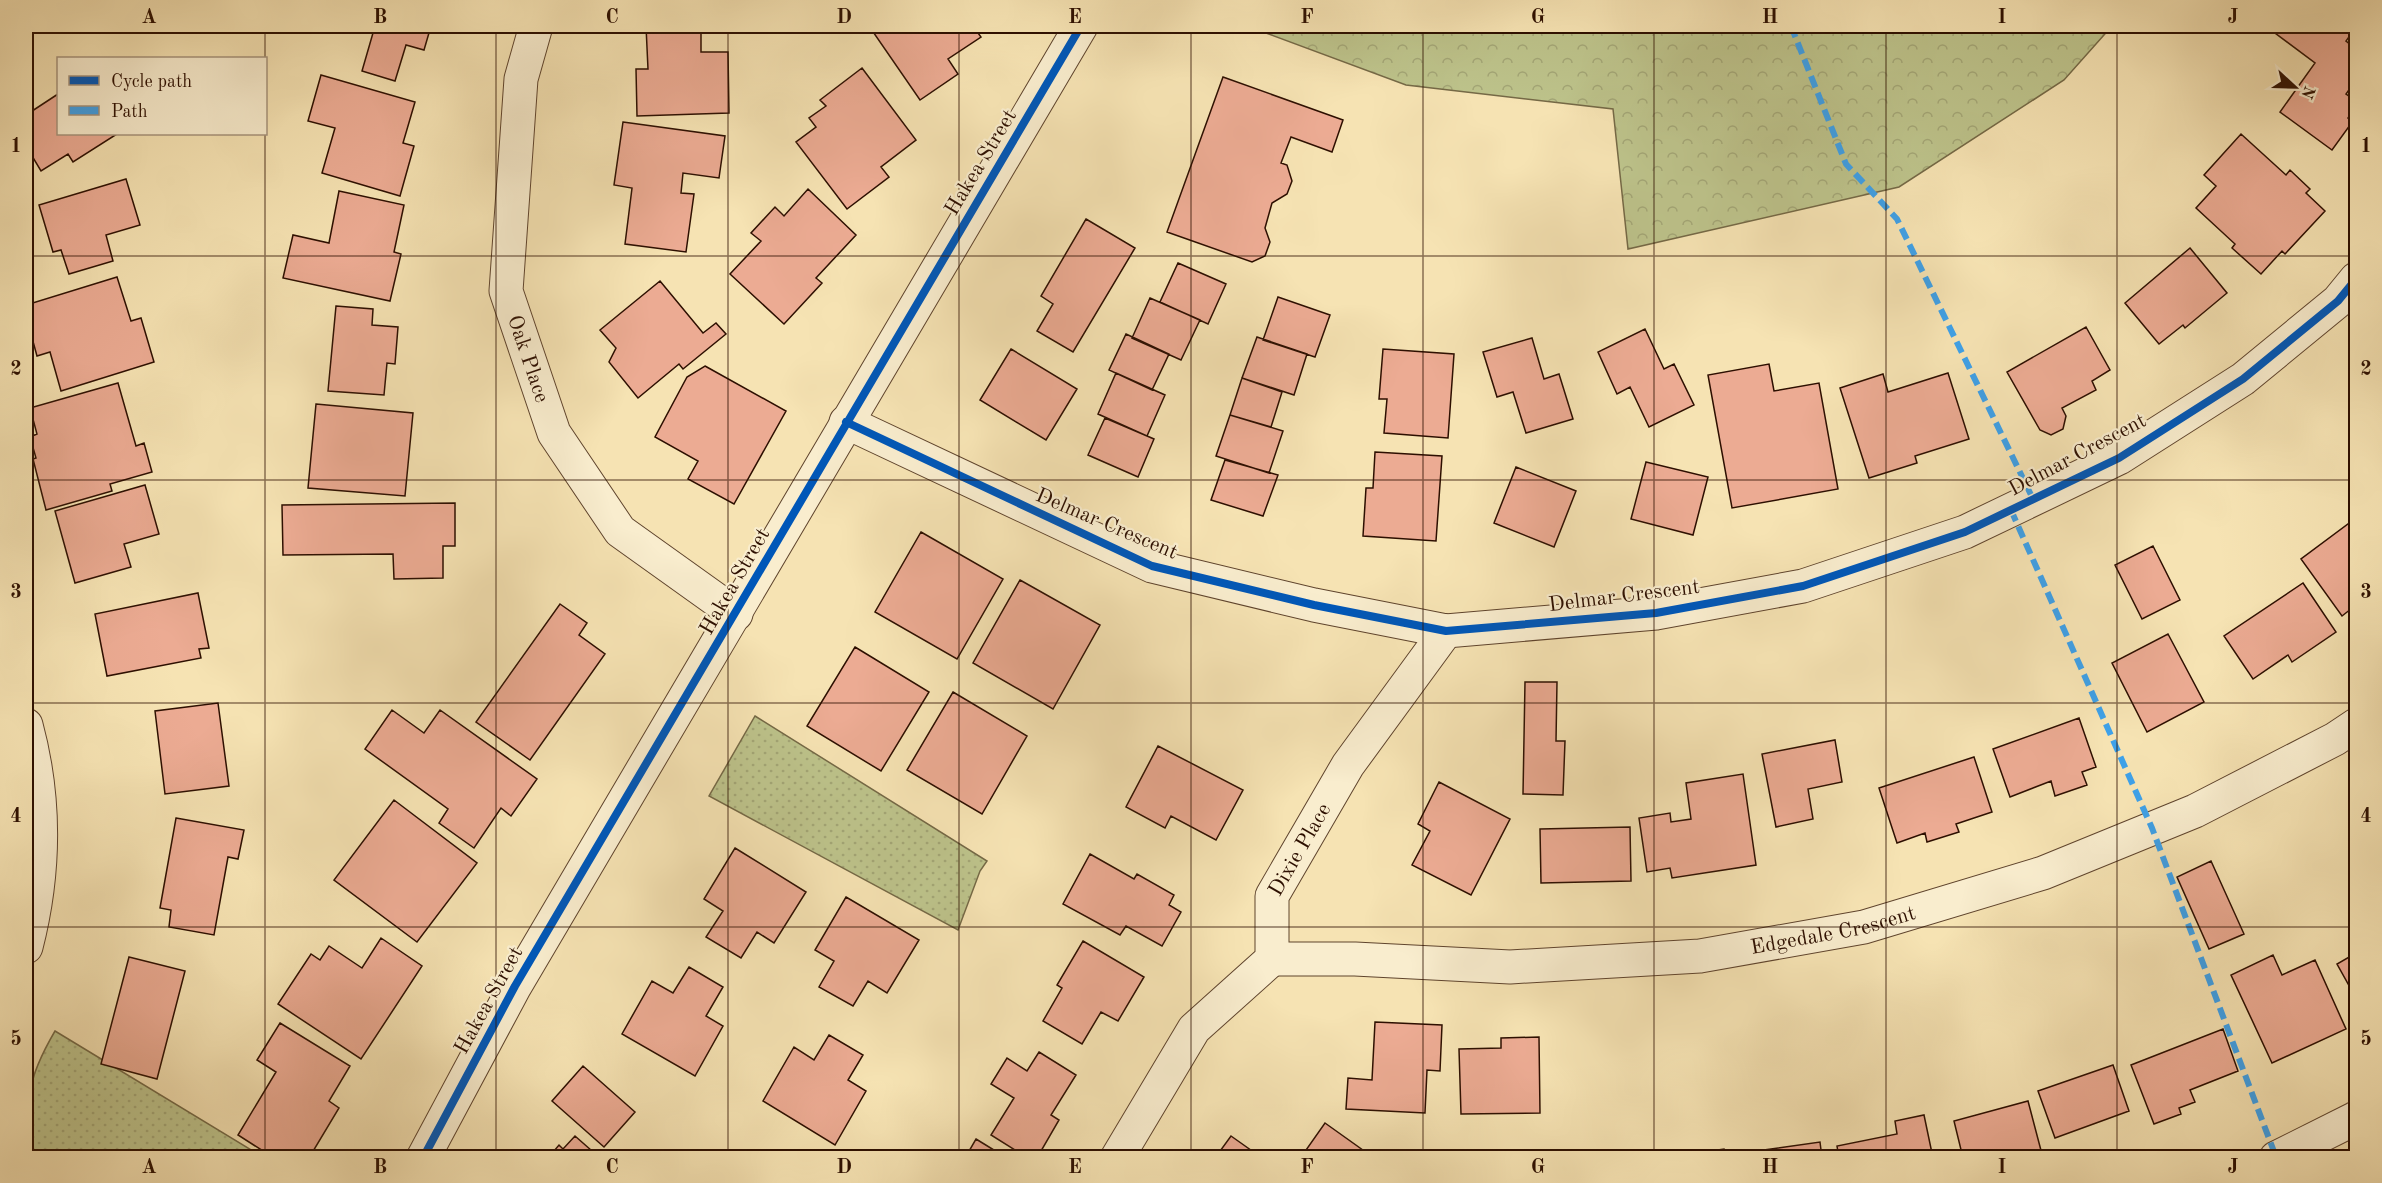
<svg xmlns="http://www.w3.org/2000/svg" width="2382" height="1183" font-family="'Old Standard TT',serif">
<defs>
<pattern id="forest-crowns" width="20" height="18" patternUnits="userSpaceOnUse" patternTransform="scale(1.5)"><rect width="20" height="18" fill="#bdc38b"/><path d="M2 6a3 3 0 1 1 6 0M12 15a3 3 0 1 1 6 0" fill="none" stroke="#a3a676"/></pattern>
<pattern id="park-dots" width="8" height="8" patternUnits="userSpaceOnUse" patternTransform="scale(1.5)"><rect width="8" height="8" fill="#bdc38b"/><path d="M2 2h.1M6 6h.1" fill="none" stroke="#a3a676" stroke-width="1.8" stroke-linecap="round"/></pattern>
</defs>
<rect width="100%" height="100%" fill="#f6e3b3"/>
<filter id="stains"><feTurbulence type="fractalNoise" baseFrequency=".00333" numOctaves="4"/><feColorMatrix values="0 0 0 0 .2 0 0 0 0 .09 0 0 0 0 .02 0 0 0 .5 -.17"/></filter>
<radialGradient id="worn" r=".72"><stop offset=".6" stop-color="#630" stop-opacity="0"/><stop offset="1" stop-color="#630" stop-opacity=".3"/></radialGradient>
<path fill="url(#forest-crowns)" stroke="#756946" stroke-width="1.5" d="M1247,26h865l-48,54 -165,107 -271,62 -15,-140 -207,-24z"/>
<path fill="url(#park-dots)" stroke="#756946" stroke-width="1.5" d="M755,716l232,145 -7,10 -22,59 -249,-134z
M55,1031l208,126h-228c-12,-55 -8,-78 20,-126z"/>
<path fill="#ecab93" stroke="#2d0f00" stroke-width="1.5" d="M375,26h56l-7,24 -18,-5 -11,36 -33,-10z
M646,26h55v26h27l1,61 -92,3 -1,-47h12z
M869,26h104l8,11 -33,22 10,15 -38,26z
M2280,26l76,1 -10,14 10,8v31l-10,14 10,7v5l-8,12 5,3 -21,29 -52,-38 35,-49 -40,-30z
M862,68l54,72 -35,27 8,10 -42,32 -51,-67 20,-15 -7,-9 17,-12 -6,-6z
M321,75l94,27 -12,41 11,3 -14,50 -78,-23 13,-45 -27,-7z
M1223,77l120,43 -11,32 -41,-15 -10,26 6,2 5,16 -5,13 -15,9 -7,25 5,14 -5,14 -13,6 -85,-30z
M58,94v40h59l-44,28 -5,-8 -27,17 -15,-25v-31z
M623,122l102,14 -6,42 -36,-5 -2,20 13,1 -8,58 -61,-8 7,-56 -18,-3z
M2241,134l45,41 4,-5 20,19 -4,4 19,18 -40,43 -3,-3 -21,23 -29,-26 3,-4 -39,-36 20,-22 -12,-11z
M126,179l14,46 -34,10 7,26 -44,13 -8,-24 -8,2 -14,-47z
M808,189l48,46 -40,43 6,5 -38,41 -54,-50 31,-33 -10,-8 24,-26 9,9z
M339,191l65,14 -10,47 7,2 -11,47 -107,-23 10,-43 36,8z
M1086,219l49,29 -62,104 -36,-21 16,-27 -12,-8z
M2190,248l37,45 -42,35 -2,-3 -24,19 -34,-41z
M1178,263l48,21 -18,40 -48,-22z
M117,277l14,44 10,-3 13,44 -93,29 -11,-39 -13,4 -11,-40v-11z
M660,281l43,52 13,-10 10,11 -43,35 -4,-5 -41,34 -29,-36 7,-14 -16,-18z
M1278,297l52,18 -15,42 -52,-17z
M1150,298l50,22 -19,40 -49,-22z
M336,306l37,3 -1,16 26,2 -3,37 -8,-1 -3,32 -56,-4z
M2086,327l24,43 -18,11 4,9 -34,18 4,8 -3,13 -12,6 -11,-5 -33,-58z
M1645,329l19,40 10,-5 20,41 -45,22 -19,-40 -13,7 -19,-42z
M1126,334l43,20 -17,36 -43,-20z
M1257,337l50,17 -13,41 -52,-17z
M1532,338l12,41 15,-5 14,45 -47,14 -13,-41 -16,5 -14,-45z
M1011,349l66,40 -31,51 -66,-40z
M1383,349l71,5 -6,84 -64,-5 3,-34h-8z
M1769,364l5,27 45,-8 19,106 -106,19 -24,-133z
M705,366l81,45 -52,93 -46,-25 10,-18 -43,-24 32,-60z
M1116,373l49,22 -18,41 -49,-22z
M1948,373l21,66 -54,17 2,7 -48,15 -29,-90 43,-14 5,18z
M1242,378l40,14 -11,35 -41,-12z
M118,383l18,63 8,-3 8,29 -42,12 2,7 -66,19 -13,-51 3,-1 -6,-21 7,-3 -7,-26z
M316,404l97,9 -8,83 -97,-8z
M1230,415l53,16 -14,42 -53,-17z
M1105,418l49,21 -16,38 -50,-22z
M1375,452l67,4 -6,85 -73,-5 3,-48h7z
M1225,460l53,15 -15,41 -52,-16z
M1646,462l62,15 -15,58 -62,-16z
M1516,467l60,24 -22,56 -60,-24z
M145,485l14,49 -35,10 7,23 -56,16 -20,-72z
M455,503v43h-12v32l-49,1 -1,-25 -110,1 -1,-50z
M2356,518v87l-14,11 -41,-57z
M921,532l82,47 -46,80 -82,-47z
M2153,546l27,54 -38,19 -27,-54z
M1020,580l80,45 -47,84 -80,-46z
M2303,583l33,49 -44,30 -4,-7 -35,24 -29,-43z
M198,593l11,55 -10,1 2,9 -94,18 -12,-62z
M560,604l27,19 -8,12 26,19 -75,106 -54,-38z
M2168,634l36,68 -57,30 -35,-69z
M855,647l74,45 -48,79 -74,-45z
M1525,682h32l-1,59h9l-2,54 -40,-1z
M953,692l74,44 -45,78 -75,-44z
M218,703l11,83 -64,8 -10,-83z
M392,710l32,23 16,-23 97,69 -26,37 -10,-8 -27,40 -35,-25 9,-14 -83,-60z
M2079,718l17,49 -14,5 5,13 -32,11 -4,-15 -41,16 -17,-48z
M1835,740l7,42 -34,7 5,30 -37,8 -14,-73z
M1158,746l85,44 -27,50 -45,-24 -6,12 -39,-21z
M1974,757l18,55 -36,12 3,8 -32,10 -2,-9 -28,10 -18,-55z
M1743,774l13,91 -84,13 -2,-10 -23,4 -8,-54 31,-5 1,9 20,-3 -5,-36z
M1439,782l71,37 -39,76 -59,-30 18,-34 -12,-7z
M394,800l83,63 -60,79 -83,-62z
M176,818l68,12 -6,29 -10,-2 -14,78 -45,-8 2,-17 -11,-2z
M1630,827l1,54 -90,2 -1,-54z
M735,848l71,44 -32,51 -17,-11 -16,26 -35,-21 17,-26 -19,-12z
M1090,854l44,25 3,-5 37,21 -5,10 12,7 -19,34 -36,-20 -6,9 -57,-31z
M2211,861l33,73 -35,15 -32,-72z
M846,897l73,43 -32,53 -19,-12 -15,25 -34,-19 15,-26 -19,-11z
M381,938l41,28 -61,93 -83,-55 33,-50 9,6 9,-14 33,22z
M1083,941l61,36 -26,44 -17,-9 -19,32 -39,-23 19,-33 -5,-3z
M2356,953v45l-19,-34z
M2273,955l9,20 33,-15 31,69 -74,34 -41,-88z
M129,957l56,14 -28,108 -56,-15z
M689,967l34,20 -17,29 17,10 -28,50 -73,-42 30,-53 21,12z
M1375,1022l67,3 -2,46 -13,-1 -2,43 -79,-4 2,-31 24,2z
M280,1023l70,43 -21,35 10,7 -30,50h-35l-36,-23 38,-63 -19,-12z
M2223,1029l15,42 -48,19 5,12 -16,6 2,6 -27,10 -23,-59z
M829,1035l34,20 -15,25 18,11 -31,54 -72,-44 31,-54 20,13z
M1539,1037l1,76 -79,1 -2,-65 42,-1v-10z
M1039,1052l37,23 -25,40 8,5 -22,38h-9l-37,-23 23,-37 -23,-14 16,-26 20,13z
M2113,1065l16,46 -74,27 -17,-47z
M583,1066l52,46 -31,35 -52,-46z
M2028,1101l15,57h-80l-9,-37z
M1924,1115l9,43h-94l-2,-12 60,-12 -2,-13z
M1325,1123l49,35h-57l-11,-8z
M575,1136l25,22h-52l11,-13 4,4z
M1231,1136l31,22h-47z
M976,1139l31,19h-42z
M1820,1142l2,16h-87v-4z
M1724,1149l1,9h-65z"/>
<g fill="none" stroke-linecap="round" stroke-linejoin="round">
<g stroke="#5f442d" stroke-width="35">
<g id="minor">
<path id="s1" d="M536,26l-15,53 -15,212 48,142 66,98 116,83"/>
<path d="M846,422l306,144 162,39 132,26 210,-18 147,-27 162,-54 154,-74 124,-79 95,-78 18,-22"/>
<path d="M26,725c20,74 19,148 0,222"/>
<path id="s2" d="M1272,959h83l155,8 190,-11 164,-29 179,-54 152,-62 140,-72 21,-14"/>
<path d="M423,1158l92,-172 566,-960"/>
<path id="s3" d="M1117,1158l77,-129 78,-70v-63l76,-131 98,-134"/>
<path d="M2276,1158l80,-40"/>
</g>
</g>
<use href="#minor" stroke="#f9edce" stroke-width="33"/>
<path stroke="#3ea1e9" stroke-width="6" stroke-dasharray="12 6" stroke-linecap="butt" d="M1791,26l55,138 51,55 136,280
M2011,510l141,318 124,329"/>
<g stroke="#f9edce" stroke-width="11">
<path id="cycleway" d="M846,422l306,144 162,39 132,26 210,-18 147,-27 162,-54 154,-74 124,-79 95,-78 18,-22
M423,1158l92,-172 566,-960"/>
</g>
<use href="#cycleway" stroke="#0057b8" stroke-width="8"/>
</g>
<path fill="none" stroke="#2d0f00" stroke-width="1.5" stroke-opacity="0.55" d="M265,26v32M496,26v1132M728,26v1132M959,26v1132M1191,26v1132M1423,26v1132M1654,26v1132M1886,26v1132M2117,26v1132M265,134v1024M26,256h2330M26,480h2330M26,703h2330M26,927h2330"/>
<g text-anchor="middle" stroke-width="4.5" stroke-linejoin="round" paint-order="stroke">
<g font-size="21" fill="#2d0f00" stroke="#f9edce">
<text transform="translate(980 162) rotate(-59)" y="7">Hakea Street</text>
<text dy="7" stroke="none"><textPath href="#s1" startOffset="339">Oak Place</textPath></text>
<text transform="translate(2077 454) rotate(-28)" y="7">Delmar Crescent</text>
<text transform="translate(1107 523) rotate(23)" y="7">Delmar Crescent</text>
<text transform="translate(734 581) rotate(-60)" y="7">Hakea Street</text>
<text transform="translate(1624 595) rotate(-7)" y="7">Delmar Crescent</text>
<text dy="7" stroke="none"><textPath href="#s3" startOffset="372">Dixie Place</textPath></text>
<text dy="7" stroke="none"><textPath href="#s2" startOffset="564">Edgedale Crescent</textPath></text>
<text transform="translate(488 1000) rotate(-61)" y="7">Hakea Street</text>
</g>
</g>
<rect width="2382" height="1183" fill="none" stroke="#f6e3b3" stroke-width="66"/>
<rect x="57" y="57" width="210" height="78" fill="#f9edce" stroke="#a7947c" stroke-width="1.5"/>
<rect x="69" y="76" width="30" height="9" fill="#0057b8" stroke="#a7947c" stroke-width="1.5"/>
<text x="111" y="87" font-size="18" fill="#2d0f00">Cycle path</text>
<rect x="69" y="106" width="30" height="9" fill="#3ea1e9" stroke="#a7947c" stroke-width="1.5"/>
<text x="111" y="117" font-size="18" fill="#2d0f00">Path</text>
<g transform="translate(2295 87) rotate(112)" stroke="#f9edce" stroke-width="4.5" paint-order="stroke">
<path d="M0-4.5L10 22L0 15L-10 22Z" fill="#2d0f00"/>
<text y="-9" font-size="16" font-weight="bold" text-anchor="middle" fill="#2d0f00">N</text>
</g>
<rect x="33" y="33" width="2316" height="1117" fill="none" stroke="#2d0f00" stroke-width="2"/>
<g font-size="20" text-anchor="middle" font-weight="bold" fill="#2d0f00">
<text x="149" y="23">A</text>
<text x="380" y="23">B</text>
<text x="612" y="23">C</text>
<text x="844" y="23">D</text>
<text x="1075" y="23">E</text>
<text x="1307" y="23">F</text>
<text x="1538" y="23">G</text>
<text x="1770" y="23">H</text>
<text x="2002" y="23">I</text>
<text x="2233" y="23">J</text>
<text x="16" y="152">1</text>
<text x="2366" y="152">1</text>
<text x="16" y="375">2</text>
<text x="2366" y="375">2</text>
<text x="16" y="598">3</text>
<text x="2366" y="598">3</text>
<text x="16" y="822">4</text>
<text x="2366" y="822">4</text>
<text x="16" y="1045">5</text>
<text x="2366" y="1045">5</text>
<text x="149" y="1173">A</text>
<text x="380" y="1173">B</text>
<text x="612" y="1173">C</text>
<text x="844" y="1173">D</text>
<text x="1075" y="1173">E</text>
<text x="1307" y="1173">F</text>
<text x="1538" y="1173">G</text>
<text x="1770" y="1173">H</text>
<text x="2002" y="1173">I</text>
<text x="2233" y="1173">J</text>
</g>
<rect width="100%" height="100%" filter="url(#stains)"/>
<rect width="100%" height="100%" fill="url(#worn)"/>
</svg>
